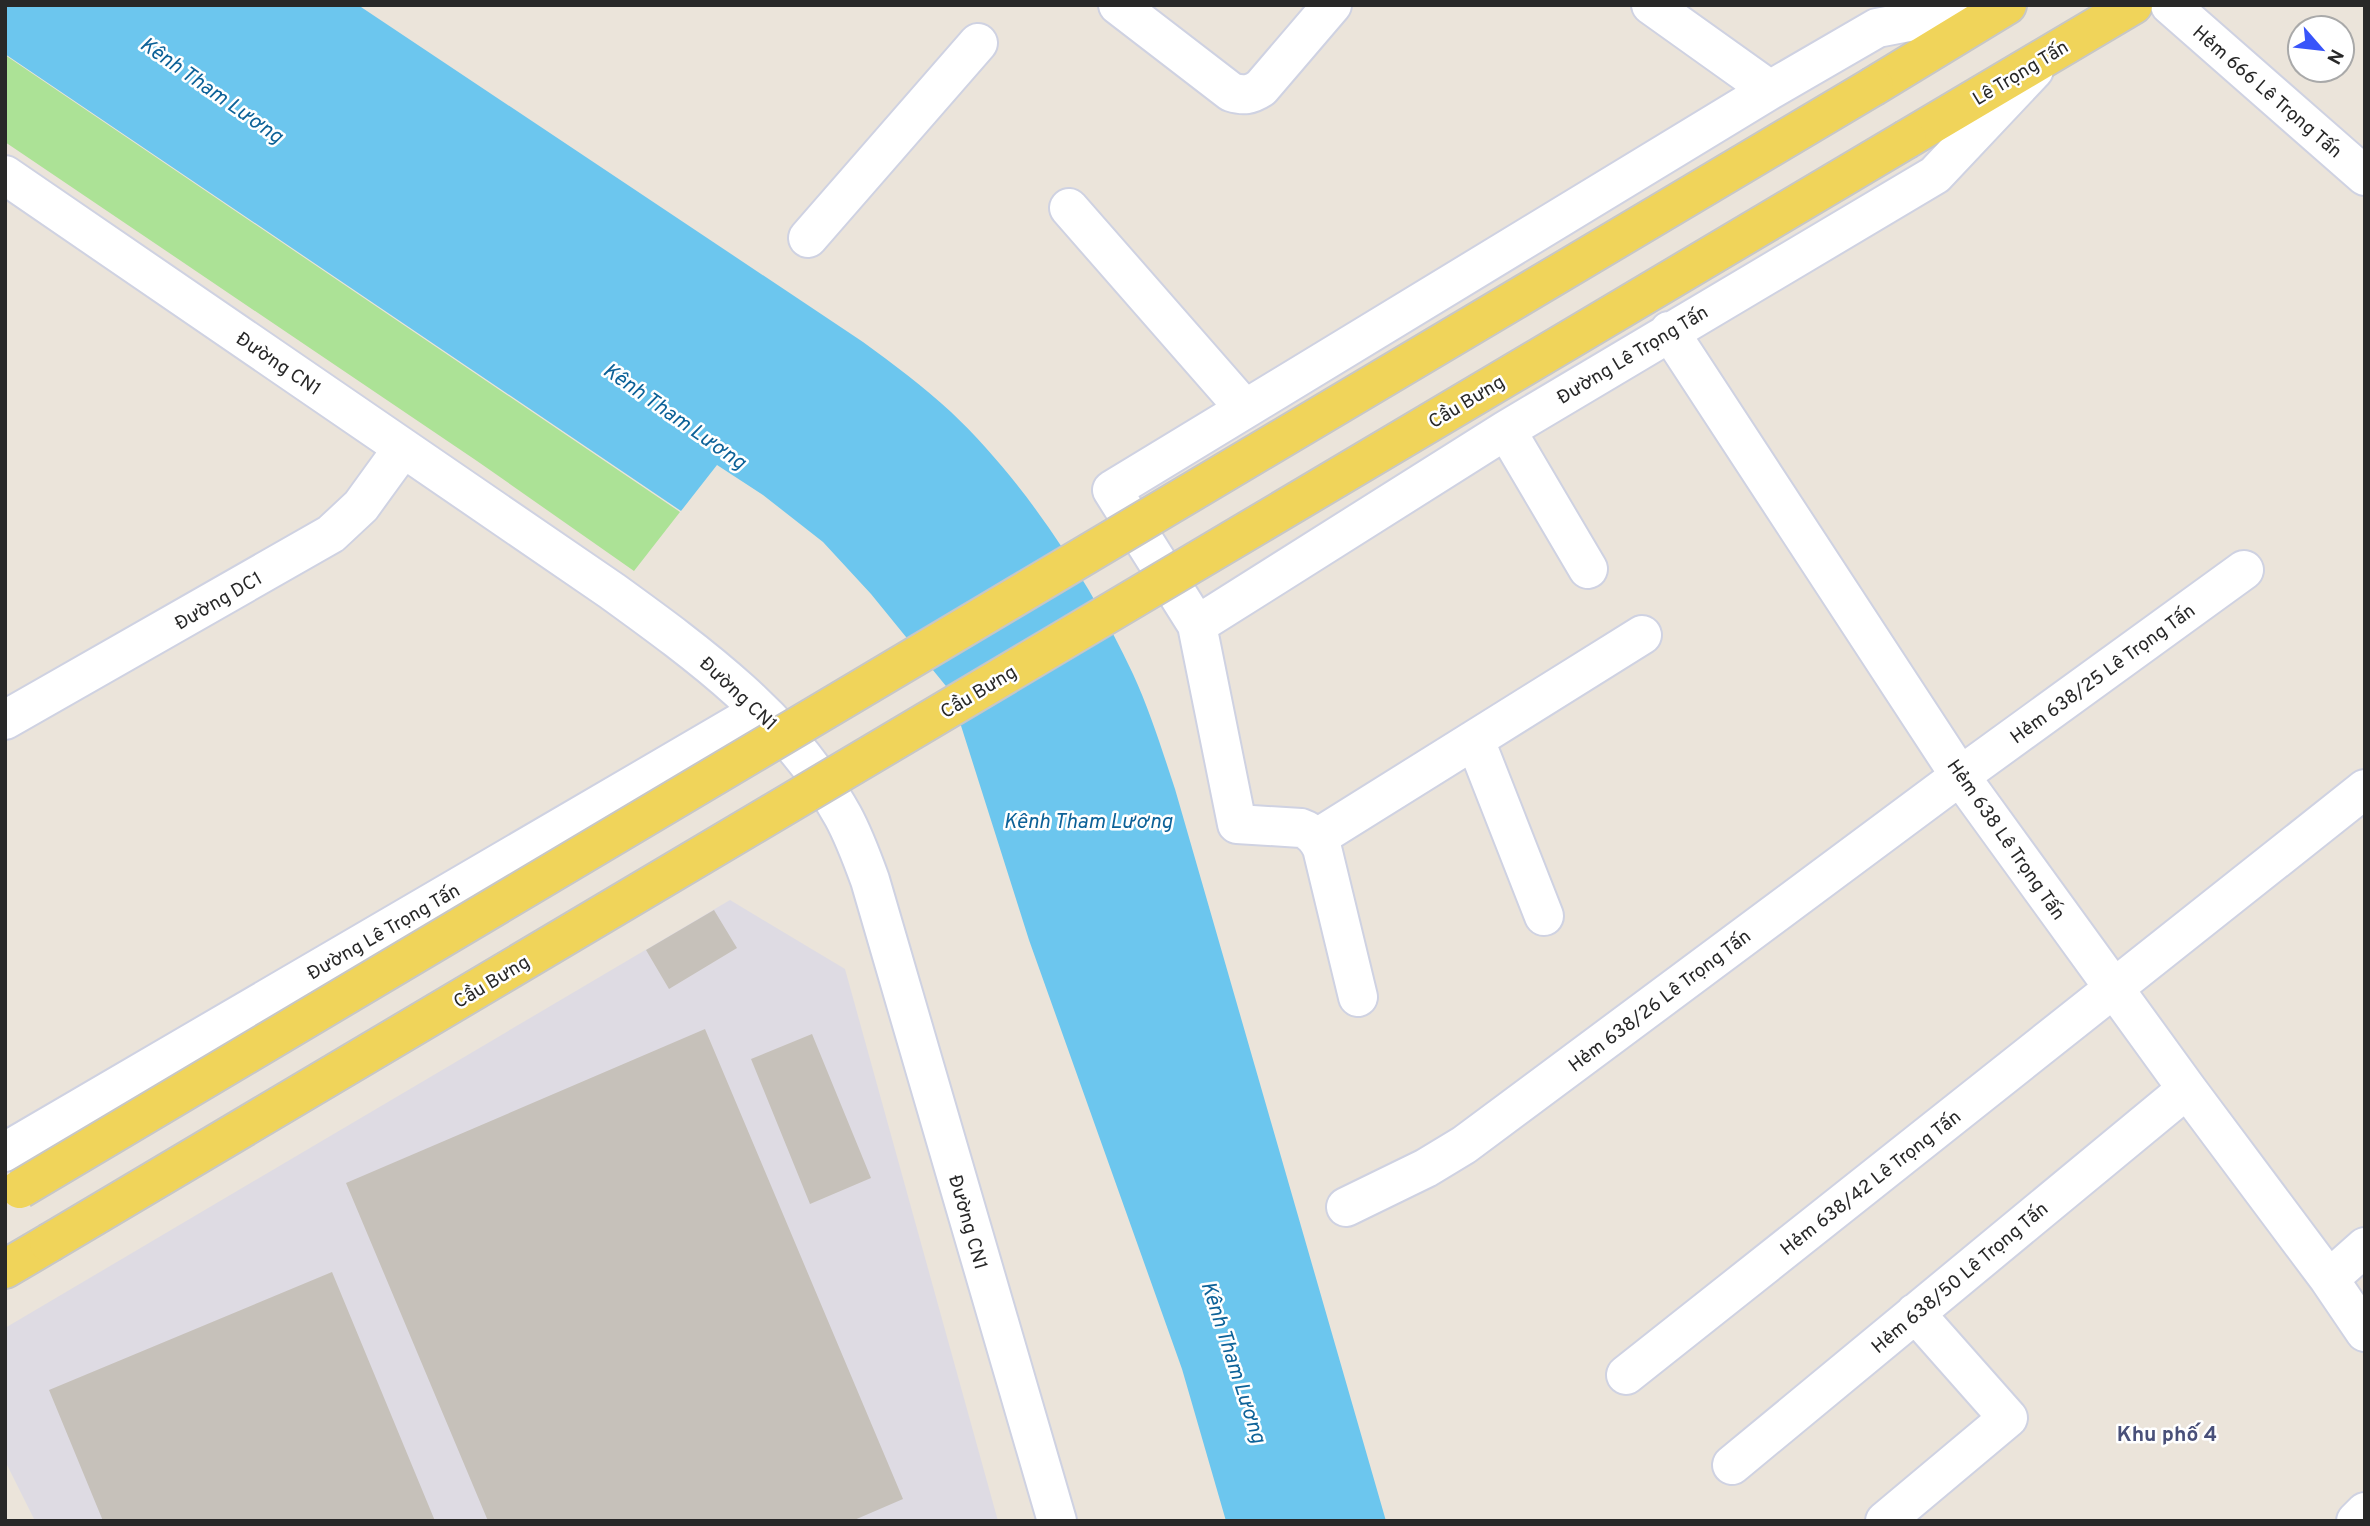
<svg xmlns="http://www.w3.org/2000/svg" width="2370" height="1526" font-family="Overpass,sans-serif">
<rect width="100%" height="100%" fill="#ebe4da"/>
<path fill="#dedbe3" d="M730,900l115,69 153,552h-963l-30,-60v-133z"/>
<path fill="#ace296" d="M5,55l675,457 -46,59 -157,-110 -472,-319z"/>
<path fill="#6cc6ee" d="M5,5h353l505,337c30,22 60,44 88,70 74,70 139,170 182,262 17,37 29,76 42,115l211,732h-160l-44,-152 -153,-429 -79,-249 -79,-97 -48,-52 -60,-47 -46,-30 -36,46 -676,-457z"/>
<path fill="#c6c1ba" d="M714,910l23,38 -68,41 -23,-39z
M705,1029l198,470 -51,22h-364l-142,-338z
M812,1034l59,144 -61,26 -59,-145z
M332,1272l103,249h-332l-54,-131z"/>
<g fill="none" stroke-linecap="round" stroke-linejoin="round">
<g stroke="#cfd2e2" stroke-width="42">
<path id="minor" d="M1118,5l113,87c13,4 19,3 30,-4l71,-83
M1651,5l119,85
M2170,5l195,171
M5,175l607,416c87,63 178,129 231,225 11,20 19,42 27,64l187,641
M1069,208l176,201
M808,238l170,-195
M1669,331l291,445 227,313 142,190 36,53
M1506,430l82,139
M1197,625l309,-195 429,-255 99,-105
M5,720l326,-186 30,-28 42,-58
M1475,740l69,176
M1317,838l325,-203
M1358,997l-36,-149c-5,-10 -10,-16 -21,-20l-64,-4 -40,-199 -85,-135 658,-400 107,-62 119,-23
M5,1152l755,-441
M1346,1207l80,-39 38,-23 496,-369 284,-206
M2329,1279l36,-32
M1626,1375l739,-586
M1732,1465l455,-376
M1885,1521l123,-103 -93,-105
M2356,1521l9,-9"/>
</g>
<g stroke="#c7c7c7" stroke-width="42">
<path id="major" d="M1874,86l133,-81
M1907,139l226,-134
M5,1269l44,-26"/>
</g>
<use href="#minor" stroke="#fff" stroke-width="38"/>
<use href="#major" stroke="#f0d45a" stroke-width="38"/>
<g stroke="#c7c7c7" stroke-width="42" stroke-linecap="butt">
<path id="major-bridge" d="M20,1189l1854,-1103
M49,1243l1858,-1104"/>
</g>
<use href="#major-bridge" stroke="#f0d45a" stroke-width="38"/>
</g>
<g text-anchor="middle" stroke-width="5" stroke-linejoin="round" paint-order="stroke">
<g font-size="19" fill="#282828" stroke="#fff">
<text transform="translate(2020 72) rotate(-31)" y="7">Lê Trọng Tấn</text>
<text transform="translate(2268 91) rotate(41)" y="7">Hẻm 666 Lê Trọng Tấn</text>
<text transform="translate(1632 354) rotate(-31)" y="7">Đường Lê Trọng Tấn</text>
<text transform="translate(279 363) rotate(34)" y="7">Đường CN1</text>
<text transform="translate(1466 401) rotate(-31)" y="7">Cầu Bưng</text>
<text transform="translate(218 600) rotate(-30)" y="7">Đường DC1</text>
<text transform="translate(2102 673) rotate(-36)" y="7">Hẻm 638/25 Lê Trọng Tấn</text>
<text transform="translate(978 691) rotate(-31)" y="7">Cầu Bưng</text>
<text transform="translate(739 693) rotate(43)" y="7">Đường CN1</text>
<text transform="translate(2007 839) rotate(55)" y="7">Hẻm 638 Lê Trọng Tấn</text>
<text transform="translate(383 931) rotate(-30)" y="7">Đường Lê Trọng Tấn</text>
<text transform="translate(491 981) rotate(-31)" y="7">Cầu Bưng</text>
<text transform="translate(1659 1000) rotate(-37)" y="7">Hẻm 638/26 Lê Trọng Tấn</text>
<text transform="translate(1870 1182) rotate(-38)" y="7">Hẻm 638/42 Lê Trọng Tấn</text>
<text transform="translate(969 1222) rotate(74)" y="7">Đường CN1</text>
<text transform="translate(1959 1277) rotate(-40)" y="7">Hẻm 638/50 Lê Trọng Tấn</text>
</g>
<g font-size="21" font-style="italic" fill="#0d6298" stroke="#fff">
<text transform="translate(212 90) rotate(35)" y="7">Kênh Tham Lương</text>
<text transform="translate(675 416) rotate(35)" y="7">Kênh Tham Lương</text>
<text x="1088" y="828">Kênh Tham Lương</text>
<text transform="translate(1234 1362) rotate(72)" y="7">Kênh Tham Lương</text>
</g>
<g font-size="21" font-weight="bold" fill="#495079" stroke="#fff">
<text x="2167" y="1441">Khu phố 4</text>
</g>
</g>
<rect width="2370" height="1526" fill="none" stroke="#282828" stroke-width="14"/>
<g transform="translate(2321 49) rotate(118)"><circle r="33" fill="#ffffff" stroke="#a9a9a9" stroke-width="2"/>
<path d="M0-5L12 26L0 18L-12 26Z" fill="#3854fa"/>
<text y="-10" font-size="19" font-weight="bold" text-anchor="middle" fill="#282828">N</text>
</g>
</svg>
